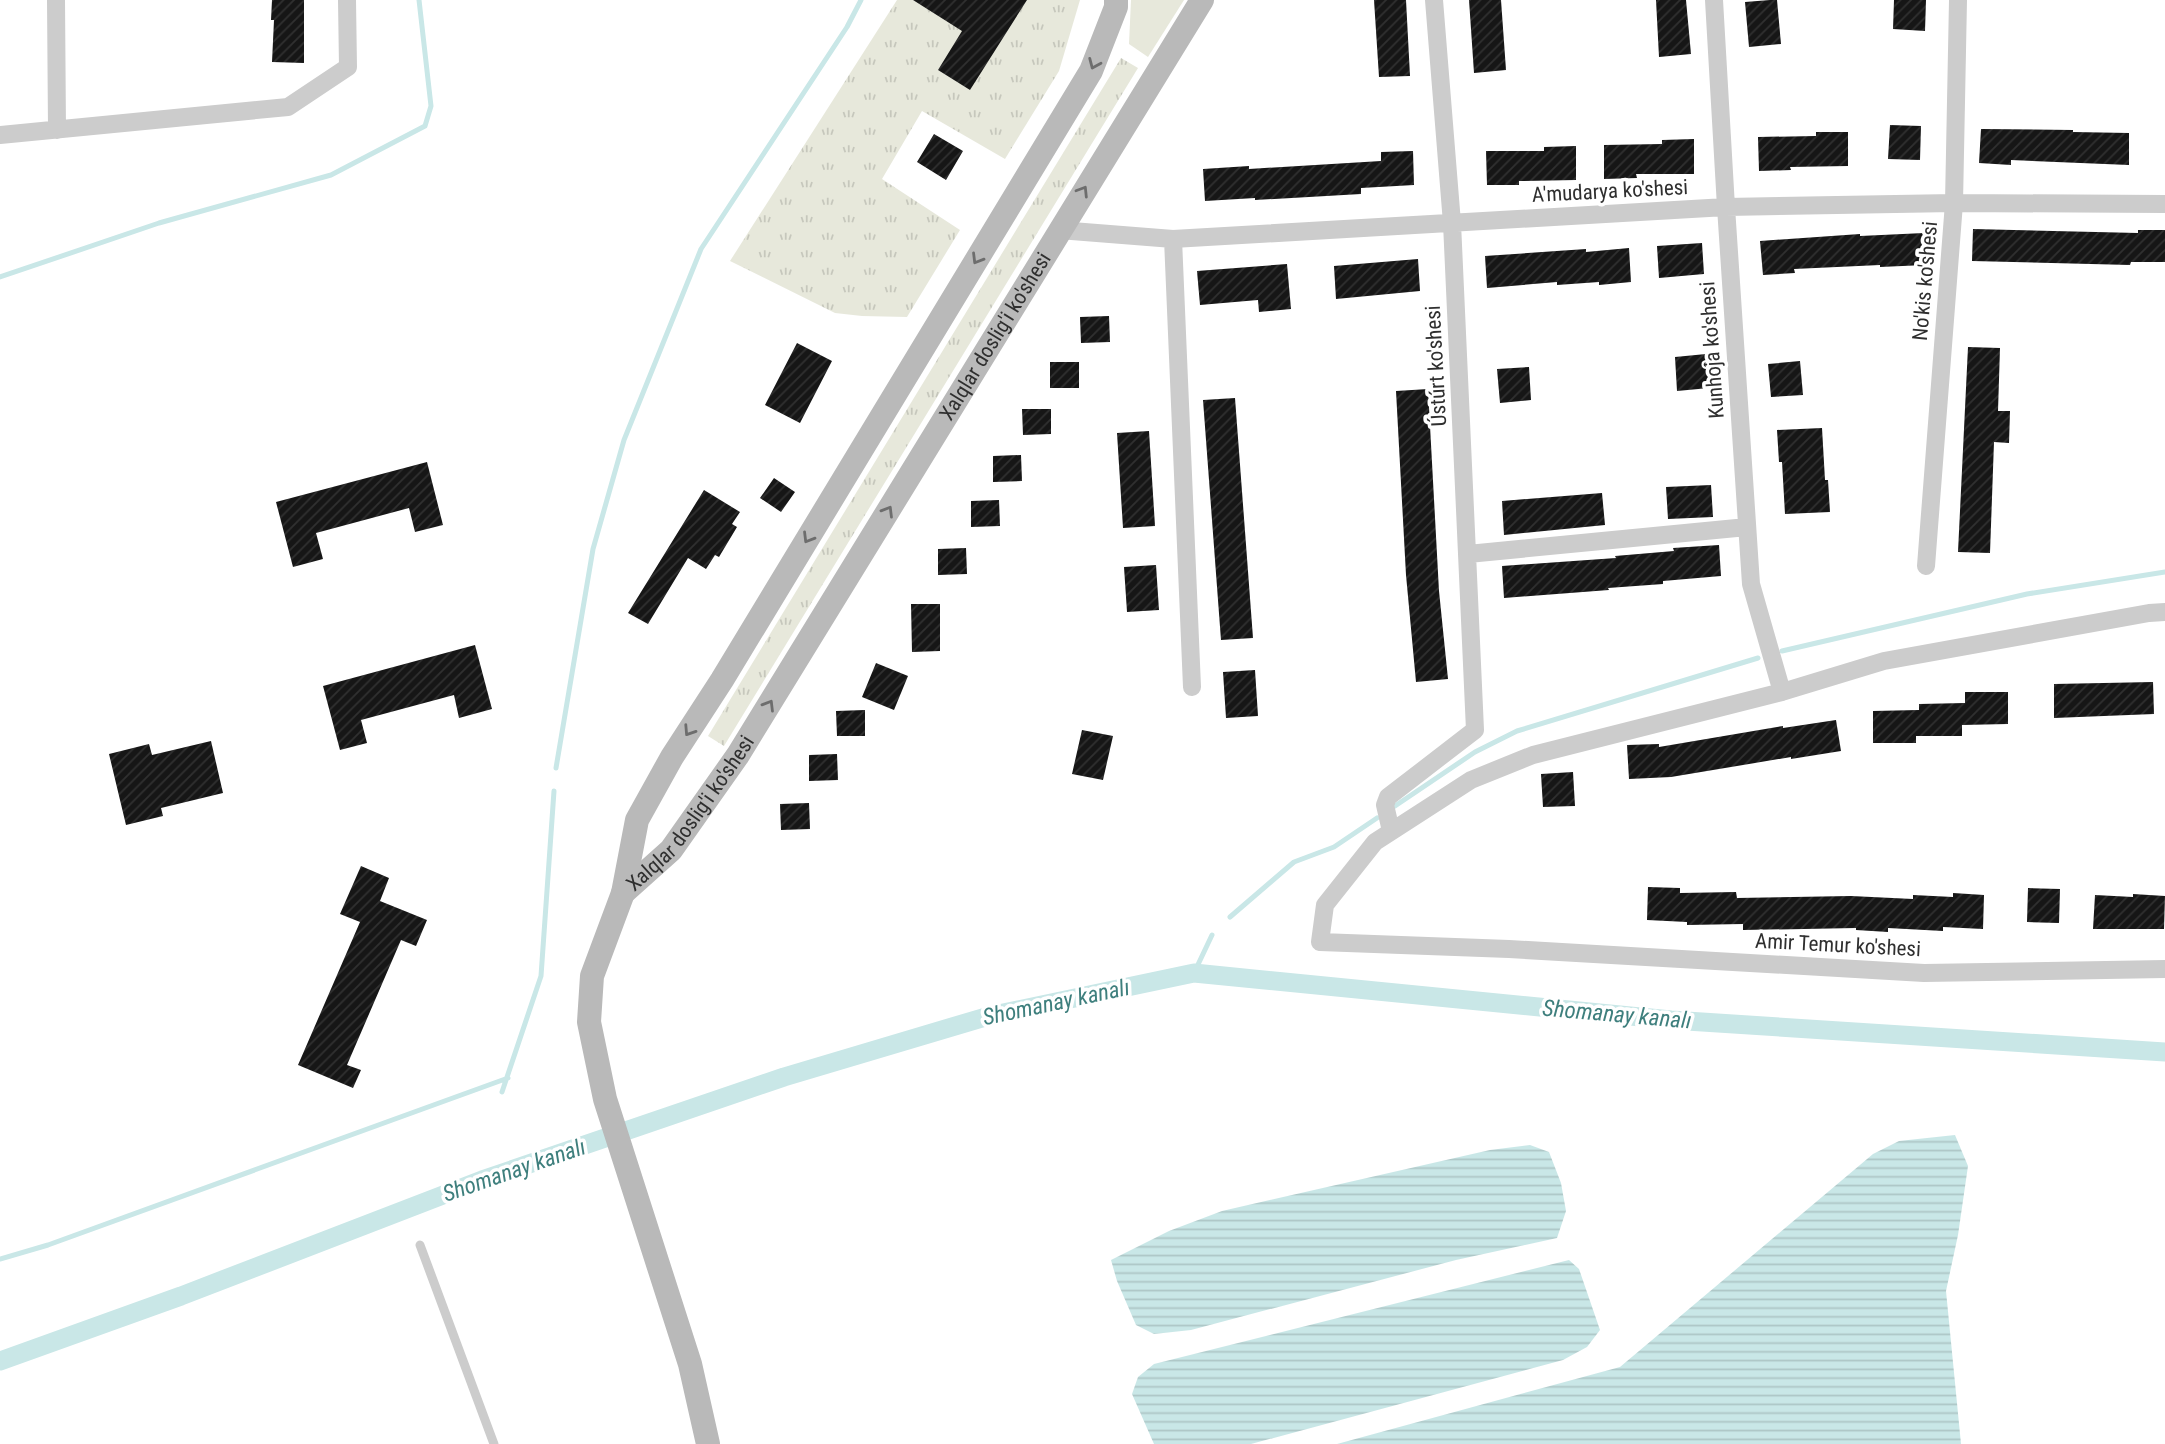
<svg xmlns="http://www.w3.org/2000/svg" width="2165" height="1444" font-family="'Roboto Condensed',sans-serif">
<defs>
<pattern id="grass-tufts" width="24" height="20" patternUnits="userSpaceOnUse" patternTransform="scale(1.75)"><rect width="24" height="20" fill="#e7e8db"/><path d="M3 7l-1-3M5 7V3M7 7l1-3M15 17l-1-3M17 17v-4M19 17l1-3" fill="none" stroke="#c6c7bc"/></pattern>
<pattern id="water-rules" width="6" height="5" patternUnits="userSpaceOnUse" patternTransform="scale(1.75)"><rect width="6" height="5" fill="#c9e7e7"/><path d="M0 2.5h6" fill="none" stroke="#adc6c6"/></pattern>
<pattern id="building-hatch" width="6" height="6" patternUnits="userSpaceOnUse" patternTransform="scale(1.75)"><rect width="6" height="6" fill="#161616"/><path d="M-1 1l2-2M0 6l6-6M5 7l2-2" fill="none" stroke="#303030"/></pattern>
</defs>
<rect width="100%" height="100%" fill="#fff"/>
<path fill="url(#grass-tufts)" d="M897,0h183l-21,71 -54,88 -83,-48 -40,68 78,51 -53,87 -45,-1 -27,-3 -105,-52z
M1121,58l17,10 -414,678 -16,-10z"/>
<path fill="#e7e8db" d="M1131,0h53l-36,57 -19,-13z"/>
<path fill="url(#water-rules)" d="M1955,1135l13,31 -10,69 -12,56 15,153h-624l283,-77 253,-213 26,-13z
M1530,1145l19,7 12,31 5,28 -9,27 -101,22 -265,70 -37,4 -18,-9 -19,-44 -6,-21 58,-29 53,-20 268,-61z
M1569,1260l10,9 21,61 -13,17 -24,13 -312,84h-97l-22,-50 6,-17 16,-13z"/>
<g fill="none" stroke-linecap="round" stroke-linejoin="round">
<path stroke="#c9e7e7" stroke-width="5" d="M0,277l159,-54 172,-48 94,-49 6,-20 -12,-106
M1782,651l245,-57 138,-22
M556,768l37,-219 31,-109 77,-191 146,-222 14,-27
M1395,806l80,-54 42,-21 241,-73
M1230,917l64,-55 40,-15 43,-29
M1194,973l18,-38
M502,1092l39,-116 13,-185
M0,1259l48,-14 460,-167"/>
<path stroke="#c9e7e7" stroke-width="19" d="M0,1361l181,-65 301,-116 302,-103 205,-61 205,-43 477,47 494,32"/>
</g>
<path fill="url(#building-hatch)" d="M272,0h32v63l-32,-1 2,-42h-3z
M913,0h114l-57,90 -32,-20 24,-39z
M1374,0h32l4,76 -31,1z
M1469,0h32l5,70 -32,3z
M1656,0h30l5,54 -32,3z
M1770,0h7l4,44 -32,3 -4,-45z
M1894,0h32l-1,31 -32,-2z
M1890,125l31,1 -1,34 -32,-1z
M1981,129l92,1v2l56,1v32l-118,-5v5l-32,-2z
M1816,132h32v34l-58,1 1,3 -32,1 -1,-34 58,-1z
M934,134l29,17 -17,29 -29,-18z
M1694,139v35h-58l1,4 -33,1v-34l58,-1v-4z
M1576,146v34l-57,1v4h-32l-1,-34h58v-4z
M1413,151l1,34 -53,3v6l-106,6v-2l-50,3 -2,-32 46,-3v3l132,-8v-9z
M1973,229l165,4v-3h27v32h-34l-1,3 -158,-4z
M1924,233l1,32 -45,2v-2l-86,4 1,4 -32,2 -3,-34 100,-7v2z
M1702,243l2,31 -45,4 -2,-32z
M1629,248l2,34 -32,3v-3l-42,3v-3l-70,6 -2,-32 101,-7v3z
M1418,259l2,32 -84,8 -2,-33z
M1287,264l4,45 -32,3 -1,-12 -58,5 -3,-34z
M1109,316l1,26 -29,1 -1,-26z
M797,343l35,18 -32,62 -35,-18z
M1968,347l32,1 -2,63h12l-1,32 -15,-1 -4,111 -32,-1z
M1706,354l3,34 -32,3 -2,-34z
M1800,361l3,34 -32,2 -3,-33z
M1050,362h29v26h-29z
M1529,367l2,33 -31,3 -3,-34z
M1428,389l11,202 9,88 -32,3 -10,-107 -10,-184z
M1235,398l18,240 -32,2 -18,-240z
M1022,409h29v25l-28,1z
M1822,428l3,52h3l2,32 -45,2 -3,-52h-3l-2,-32z
M1149,431l6,95 -32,2 -6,-95z
M1021,455l1,26 -29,1v-26z
M427,462l16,63 -28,7 -6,-24 -93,25 7,26 -30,8 -17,-65z
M774,478l21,14 -14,20 -21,-14z
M1711,485l2,32 -45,2 -2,-32z
M704,490l36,22 -8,12 5,3 -18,30 -4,-2 -9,14 -18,-11 -40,66 -20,-11z
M1602,493l3,32 -101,10 -2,-34z
M999,500l1,26 -29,1v-26z
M1719,545l2,31 -58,5v3l-55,4 1,2 -105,8 -2,-32 114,-8 -1,-2 59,-5 -1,-3z
M966,548l1,26 -29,1v-26z
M1156,565l3,45 -32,2 -3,-45z
M911,604h29v47l-28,1z
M475,645l17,64 -33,9 -5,-23 -93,25 6,23 -27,7 -17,-64z
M876,663l32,13 -14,34 -32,-13z
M1255,670l3,46 -32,2 -3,-46z
M2153,682l1,32 -100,4v-34z
M1965,692h43v32l-46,1v11h-46v7h-43v-32l46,-1v-6l46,-1z
M865,710v26h-28l-1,-25z
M1836,720l5,31 -50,8v-2l-120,20 -42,2 -2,-34 32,-1v3l124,-21v2z
M1082,730l31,6 -10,44 -31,-6z
M211,741l12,52 -62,15 2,8 -37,9 -17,-71 40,-10 3,11z
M837,754l1,26 -29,1v-26z
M1573,772l2,34 -32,1 -2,-33z
M809,803l1,26 -29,1 -1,-26z
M361,866l28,12 -9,23 47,19 -11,26 -15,-6 -54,125 14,5 -8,18 -55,-23 62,-143 -20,-8z
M1648,887l32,1v5l56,-1 1,6 114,-2 62,3v-4l40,2v-4l31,2 -1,34 -40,-2v4l-55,-3v4l-32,-2v-2l-113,2v-6l-56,1v-3l-40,-2z
M2028,888l32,1 -1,34 -32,-1z
M2133,894l32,2 -1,33h-71l2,-34 38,2z"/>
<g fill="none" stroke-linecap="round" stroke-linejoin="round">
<path stroke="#ccc" stroke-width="9" d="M420,1245l74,199"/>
<path stroke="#ccc" stroke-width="18" d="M56,0l1,130
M1714,0l12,207 25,377 31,108
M0,135l288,-28 60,-40 -1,-67
M1059,230l114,9 553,-32 228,-4 211,1
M1173,239l19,448
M1468,554l279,-27
M1926,566l28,-363 4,-203
M2165,612l-16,1 -265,48 -102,31 -249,63 -62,25 -96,62 -50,63 -5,37 189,7 415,24 241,-4
M1391,831l-6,-26 3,-8 87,-67 -23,-507 -18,-223"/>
<g stroke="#b9b9b9" stroke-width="24">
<path id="s1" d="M623,893l48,-43 67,-95 464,-755"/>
<path d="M708,1444l-18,-80 -85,-265 -16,-77 3,-46 31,-83 14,-73 35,-63 50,-77 369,-609 25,-64v-7"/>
</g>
</g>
<defs><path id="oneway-chevron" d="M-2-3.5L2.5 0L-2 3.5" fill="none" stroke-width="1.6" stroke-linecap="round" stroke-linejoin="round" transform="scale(1.75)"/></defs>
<g stroke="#6d6d6d">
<use href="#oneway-chevron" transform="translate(1094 64) rotate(113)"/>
<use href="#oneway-chevron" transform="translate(1083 191) rotate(-58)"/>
<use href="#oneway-chevron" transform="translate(977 259) rotate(121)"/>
<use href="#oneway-chevron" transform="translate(888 511) rotate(-59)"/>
<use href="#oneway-chevron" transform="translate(808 538) rotate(121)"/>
<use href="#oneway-chevron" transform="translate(769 705) rotate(-59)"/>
<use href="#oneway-chevron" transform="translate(689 731) rotate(123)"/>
</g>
<g text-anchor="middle" stroke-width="7" stroke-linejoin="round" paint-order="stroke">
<g font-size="21" fill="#2f2f2f" stroke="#fff">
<text transform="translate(1610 191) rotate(-3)" y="7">A'mudarya ko'shesi</text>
<text transform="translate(1925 281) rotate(-85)" y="7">No'kis ko'shesi</text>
<text dy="7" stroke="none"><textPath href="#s1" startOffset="672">Xalqlar doslig'i ko'shesi</textPath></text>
<text transform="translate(1712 350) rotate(-94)" y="7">Kunhoja ko'shesi</text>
<text transform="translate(1436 366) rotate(-93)" y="7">Ústúrt ko'shesi</text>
<text dy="7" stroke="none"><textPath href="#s1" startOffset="105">Xalqlar doslig'i ko'shesi</textPath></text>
<text transform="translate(1838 945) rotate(3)" y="7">Amir Temur ko'shesi</text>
</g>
<g font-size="23" font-style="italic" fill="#3e7f7d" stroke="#fff">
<text transform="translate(1056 1002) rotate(-12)" y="8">Shomanay kanalı</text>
<text transform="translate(1617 1014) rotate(5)" y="8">Shomanay kanalı</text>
<text transform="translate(514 1170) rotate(-19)" y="8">Shomanay kanalı</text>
</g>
</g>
</svg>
